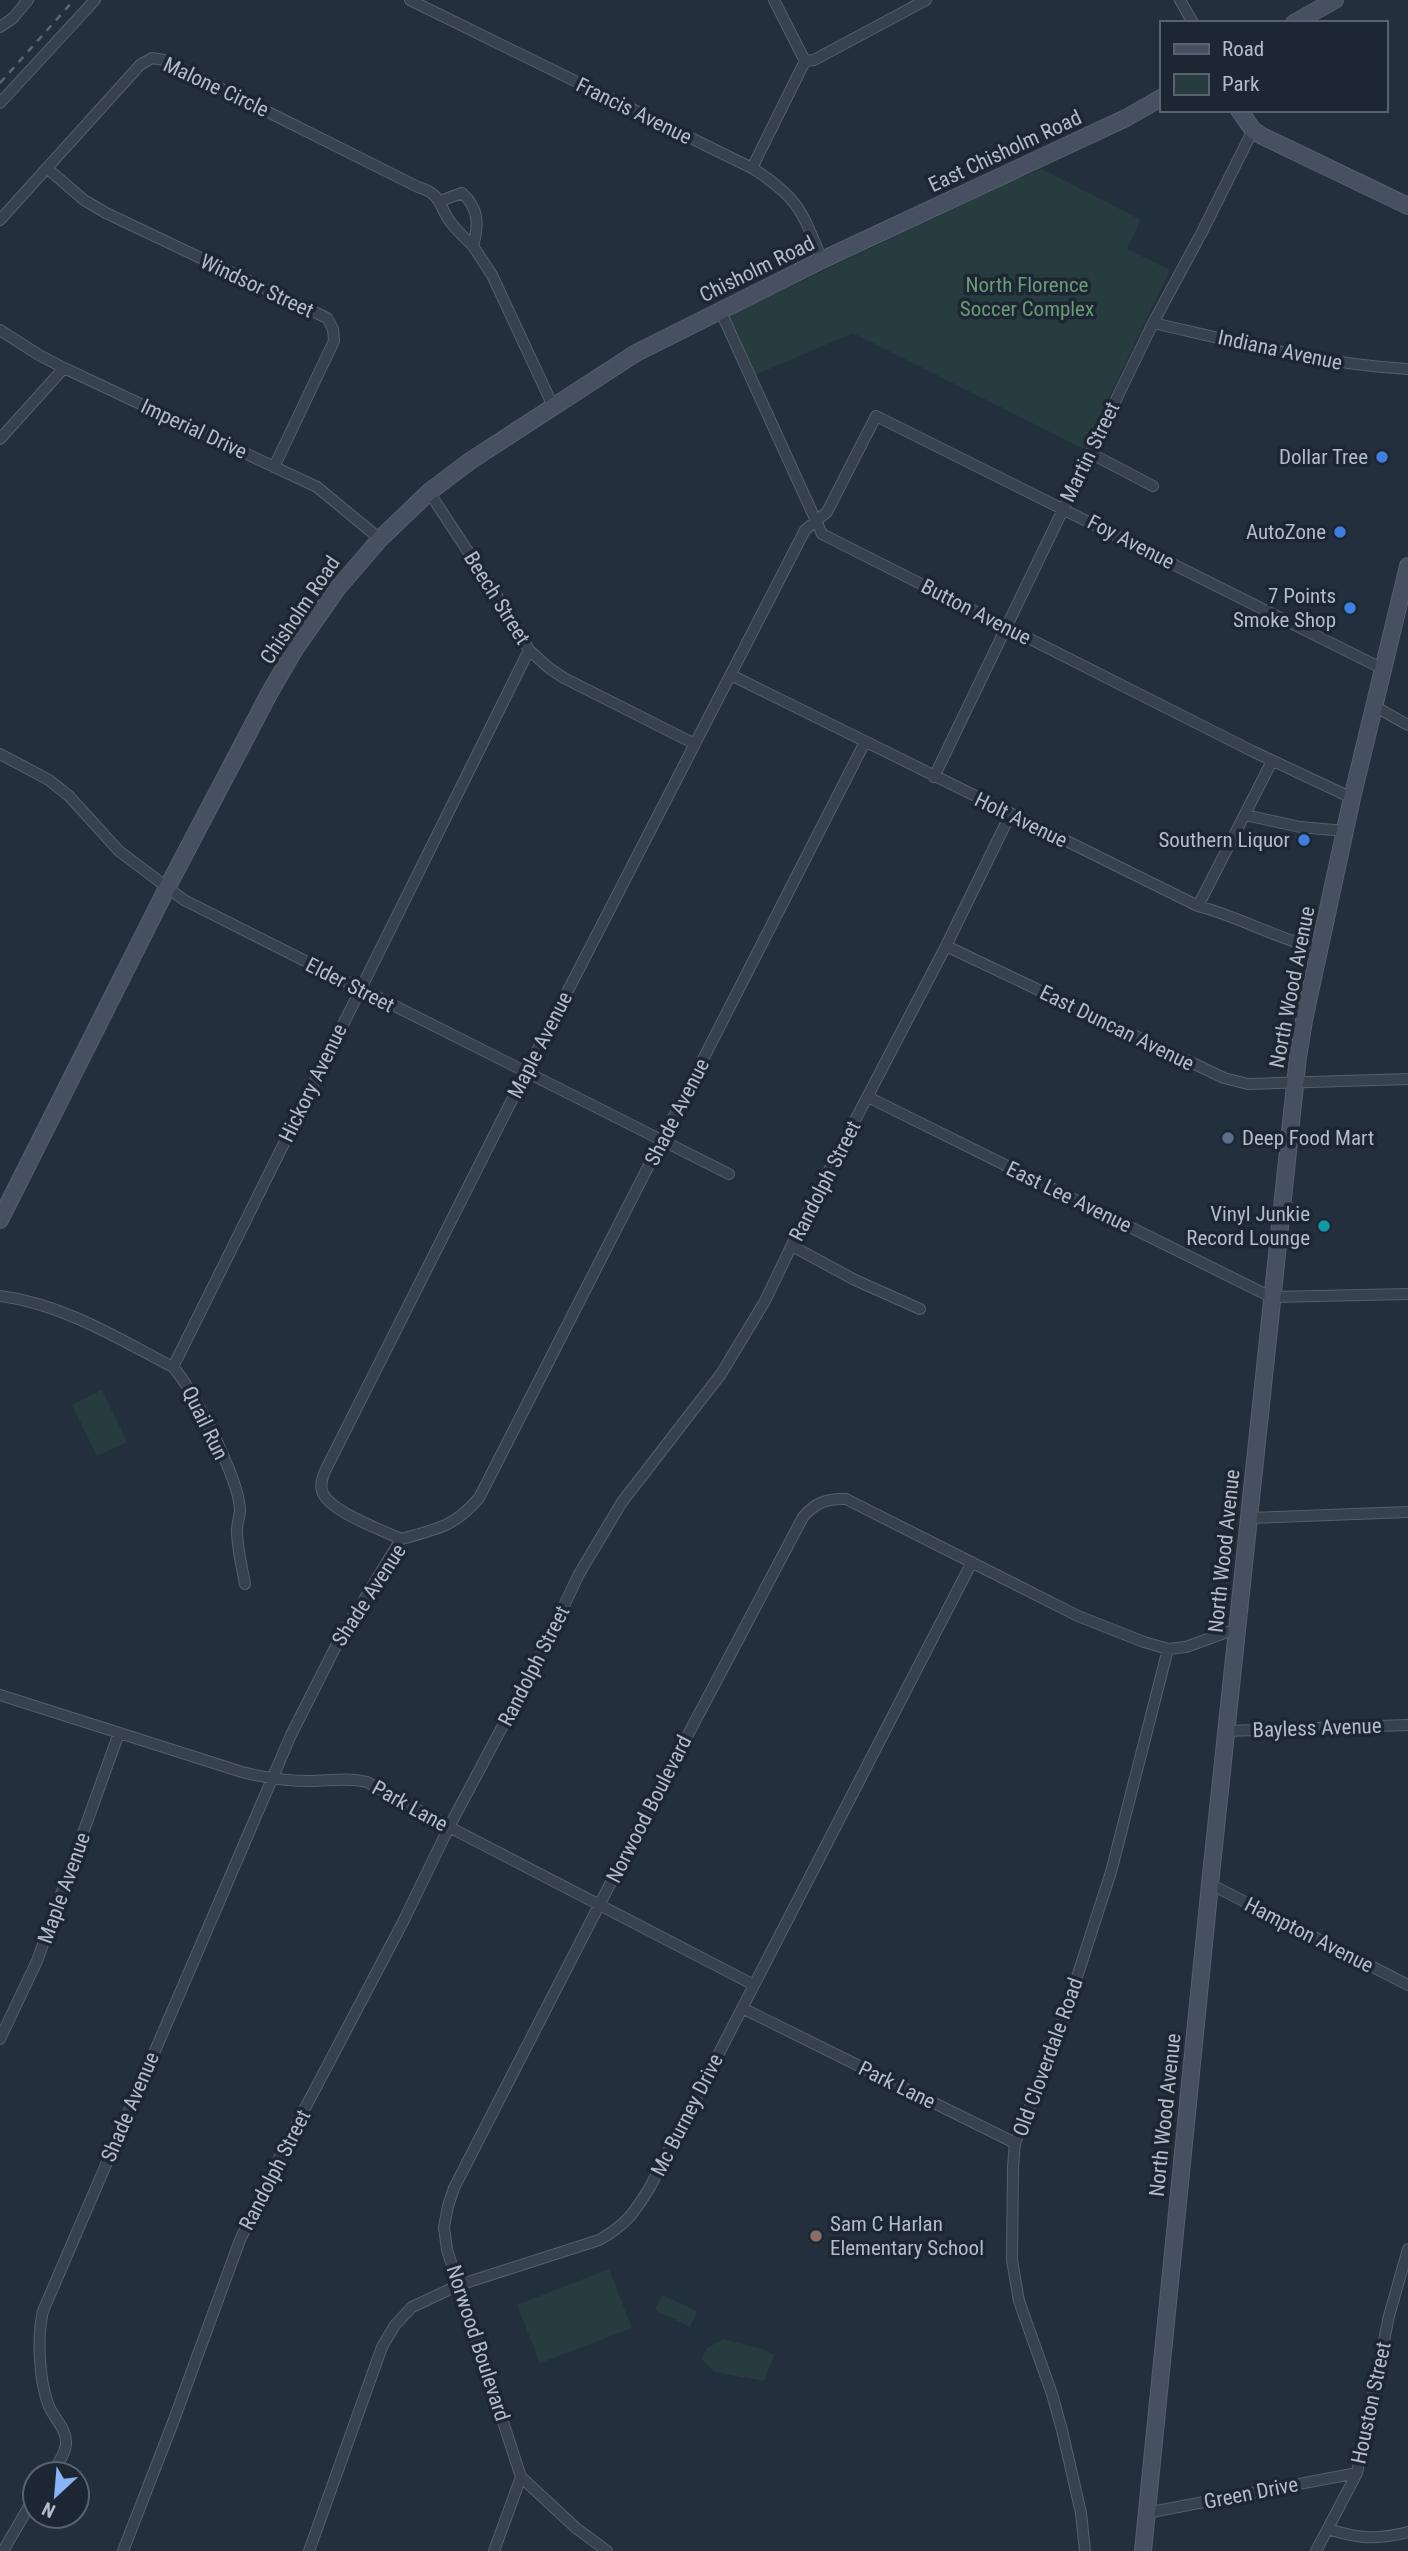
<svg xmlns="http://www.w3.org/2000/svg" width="1408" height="2551" font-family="'Roboto Condensed',sans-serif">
<rect width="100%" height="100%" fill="#242f3e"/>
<path fill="#263c3f" d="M1042,169l99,51 -14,29 43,21 -86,179 -231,-116 -98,42 -27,-59 280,-133z
M102,1390l25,52 -30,14 -25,-51z
M609,2269l23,59 -92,35 -23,-58z
M662,2295l35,16 -7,16 -35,-17z
M723,2339l39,10 12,6 -10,26 -49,-9 -14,-13 6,-11z"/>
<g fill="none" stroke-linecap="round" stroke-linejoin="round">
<g stroke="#565f6c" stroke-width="12">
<path id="minor" d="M410,0l342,168c46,29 50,43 70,92
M774,0l31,61
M1180,0l13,23
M0,27l13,-9 15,-18
M0,103l95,-103
M752,168l53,-107 9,-1 112,-60
M48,169l36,31 22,13 221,105 6,11 1,12 -60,126
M440,201l22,-8c17,15 17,32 11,53l19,29 61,131
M0,220l140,-155 12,-7 12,2 254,127c25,7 20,20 34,37 6,8 14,15 21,22
M720,310l102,224 430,217 100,47
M1153,323c84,19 168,41 255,46
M0,330l39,25 25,13 253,119 63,52
M0,439l64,-71
M1090,453l63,33
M429,492l78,119 22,39 20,18 15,10 131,66
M731,675l467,231c42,11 79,33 121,43
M1374,706l34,19
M0,754l49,26 20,16 50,55 65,49 545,274
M934,777l219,-454 48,-89 52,-104
M1245,815l55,12 45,4
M1198,906l74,-145
M946,946l278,132 24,6 160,-5
M868,1097l403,200 137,-3
M792,1246l63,34 65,29
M0,1296c63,8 117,42 173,71 21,24 65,110 67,142 0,7 -3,14 -3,21 0,18 5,37 8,54
M173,1367l356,-717
M1249,1518l159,-6
M401,1539c-19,-9 -73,-28 -79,-48 -2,-8 1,-15 4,-22l199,-395 280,-544 22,-18 49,-96 507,253
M0,1695l242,77c23,6 45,9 68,9 19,0 38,-4 57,1l82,45 305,158
M1226,1731l182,-6
M1210,1884l198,101
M742,2008l273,135
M0,2039l37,-78 82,-228
M51,2474c6,-9 14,-19 15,-30 1,-16 -13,-26 -18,-40 -9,-26 -11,-66 -5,-93l248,-576 46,-91 64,-105c36,-10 53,-12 78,-41l386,-756
M521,2477l55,51 31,23
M1146,2513l211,-40
M1328,2529c32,10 48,11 80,3
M3,2551l32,-55
M123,2551l49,-126 68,-185 43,-90 120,-228 46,-95 92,-173 38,-80 43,-72 99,-128 44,-73 49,-102 132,-253 64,-131
M309,2551l73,-204 13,-22 17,-18 47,-22 140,-45c27,-15 35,-27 51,-53l322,-625
M494,2551l27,-74 -74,-227 -3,-23 4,-21 6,-18 191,-372 158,-299c12,-14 24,-19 43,-18l232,117 66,26 24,7 18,-2 41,-15 10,-1
M1085,2551l-4,-38 -19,-83 -10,-36 -33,-93 -7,-41 1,-93 2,-24 39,-95 57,-176 57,-223
M1316,2551l41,-78 32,-157 19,-67"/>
</g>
<g stroke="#565f6c" stroke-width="18">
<path id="secondary" d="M1294,23l41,-23
M1239,110l14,20 9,6 146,70
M0,1220l167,-332 103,-196 25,-43 42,-60 43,-50 49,-47 41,-31 166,-108 186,-93 304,-142 35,-20
M1143,2551l67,-667 88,-827 6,-37 48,-222 56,-232"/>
</g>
<use href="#minor" stroke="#38414e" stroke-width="10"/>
<use href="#secondary" stroke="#465061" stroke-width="16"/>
<path stroke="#5a6575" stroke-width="2.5" stroke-dasharray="7 7" stroke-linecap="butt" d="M0,83l74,-83"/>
</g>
<g fill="#3f7fe0" stroke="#1d2633" stroke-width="2.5">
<circle cx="1382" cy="457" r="7"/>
<circle cx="1340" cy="532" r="7"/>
<circle cx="1350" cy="608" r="7"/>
<circle cx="1304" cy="840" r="7"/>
</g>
<circle fill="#5c6f8a" stroke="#1d2633" stroke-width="2.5" cx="1228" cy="1138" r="7"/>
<circle fill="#0f9aa8" stroke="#1d2633" stroke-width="2.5" cx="1324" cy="1226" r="7"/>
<circle fill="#8d6e63" stroke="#1d2633" stroke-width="2.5" cx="816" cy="2236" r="7"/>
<g text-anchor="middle" stroke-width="7" stroke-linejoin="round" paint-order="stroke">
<g font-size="21" fill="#b4bcc9" stroke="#1d2633">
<text transform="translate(216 87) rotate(25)" y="7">Malone Circle</text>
<text transform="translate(634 111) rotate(26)" y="7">Francis Avenue</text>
<text transform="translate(1005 151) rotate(-25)" y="7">East Chisholm Road</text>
<text transform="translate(757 269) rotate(-26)" y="7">Chisholm Road</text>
<text transform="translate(257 286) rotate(25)" y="7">Windsor Street</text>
<text transform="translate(1280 350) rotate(12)" y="7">Indiana Avenue</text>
<text transform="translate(194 429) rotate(25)" y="7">Imperial Drive</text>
<text transform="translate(1090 452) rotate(-64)" y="7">Martin Street</text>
<text transform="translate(1131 542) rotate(27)" y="7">Foy Avenue</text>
<text transform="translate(497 598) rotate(58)" y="7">Beech Street</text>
<text transform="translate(300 610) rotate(-56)" y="7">Chisholm Road</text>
<text transform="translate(976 612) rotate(27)" y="7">Button Avenue</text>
<text transform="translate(1021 820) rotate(26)" y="7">Holt Avenue</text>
<text transform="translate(350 985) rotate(27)" y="7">Elder Street</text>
<text transform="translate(1292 987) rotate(-79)" y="7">North Wood Avenue</text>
<text transform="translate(1117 1028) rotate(26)" y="7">East Duncan Avenue</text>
<text transform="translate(540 1045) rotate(-63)" y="7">Maple Avenue</text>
<text transform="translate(313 1083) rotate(-64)" y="7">Hickory Avenue</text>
<text transform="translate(677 1112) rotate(-63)" y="7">Shade Avenue</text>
<text transform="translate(825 1181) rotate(-63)" y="7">Randolph Street</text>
<text transform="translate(1069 1197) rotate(26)" y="7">East Lee Avenue</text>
<text transform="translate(205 1423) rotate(64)" y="7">Quail Run</text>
<text transform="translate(1224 1551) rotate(-84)" y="7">North Wood Avenue</text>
<text transform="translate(369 1595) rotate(-57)" y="7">Shade Avenue</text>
<text transform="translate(534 1666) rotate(-63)" y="7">Randolph Street</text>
<text transform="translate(1317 1728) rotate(-2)" y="7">Bayless Avenue</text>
<text transform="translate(410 1806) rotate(29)" y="7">Park Lane</text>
<text transform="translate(649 1809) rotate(-63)" y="7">Norwood Boulevard</text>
<text transform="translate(64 1888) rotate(-70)" y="7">Maple Avenue</text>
<text transform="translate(1309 1935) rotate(27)" y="7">Hampton Avenue</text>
<text transform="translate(1048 2057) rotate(-70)" y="7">Old Cloverdale Road</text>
<text transform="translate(897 2085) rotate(26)" y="7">Park Lane</text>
<text transform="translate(130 2107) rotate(-67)" y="7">Shade Avenue</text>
<text transform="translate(687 2115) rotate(-63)" y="7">Mc Burney Drive</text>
<text transform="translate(1165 2115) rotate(-84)" y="7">North Wood Avenue</text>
<text transform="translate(275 2170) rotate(-63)" y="7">Randolph Street</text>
<text transform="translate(478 2343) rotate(72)" y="7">Norwood Boulevard</text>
<text transform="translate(1371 2403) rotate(-78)" y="7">Houston Street</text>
<text transform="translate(1251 2493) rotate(-11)" y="7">Green Drive</text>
</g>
<g font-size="21" fill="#6b9a76" stroke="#1d2633">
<text x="1027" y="292">North Florence<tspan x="1027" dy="24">Soccer Complex</tspan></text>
</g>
<g font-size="21" fill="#b4bcc9" stroke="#1d2633" text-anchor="end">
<text x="1368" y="464">Dollar Tree</text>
<text x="1326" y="539">AutoZone</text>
<text x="1336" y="603">7 Points<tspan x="1336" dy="24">Smoke Shop</tspan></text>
<text x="1290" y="847">Southern Liquor</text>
<text x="1242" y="1145" text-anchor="start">Deep Food Mart</text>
<text x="1310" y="1221">Vinyl Junkie<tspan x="1310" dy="24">Record Lounge</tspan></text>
<text x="830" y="2231" text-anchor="start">Sam C Harlan<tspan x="830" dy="24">Elementary School</tspan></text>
</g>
</g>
<rect x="1160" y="21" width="228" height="91" fill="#1d2633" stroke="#59626f" stroke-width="2"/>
<rect x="1174" y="44" width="35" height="10" fill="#465061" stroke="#59626f" stroke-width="2"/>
<text x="1222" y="56" font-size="21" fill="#b4bcc9">Road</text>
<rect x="1174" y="74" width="35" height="21" fill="#263c3f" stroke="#59626f" stroke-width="2"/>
<text x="1222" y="91" font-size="21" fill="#b4bcc9">Park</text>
<g transform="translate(56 2495) rotate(206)"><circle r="33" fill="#1d2633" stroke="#59626f" stroke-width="2"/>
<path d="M0-5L12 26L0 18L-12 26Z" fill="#8ab4f8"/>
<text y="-10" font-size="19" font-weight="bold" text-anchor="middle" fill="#b4bcc9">N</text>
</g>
</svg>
